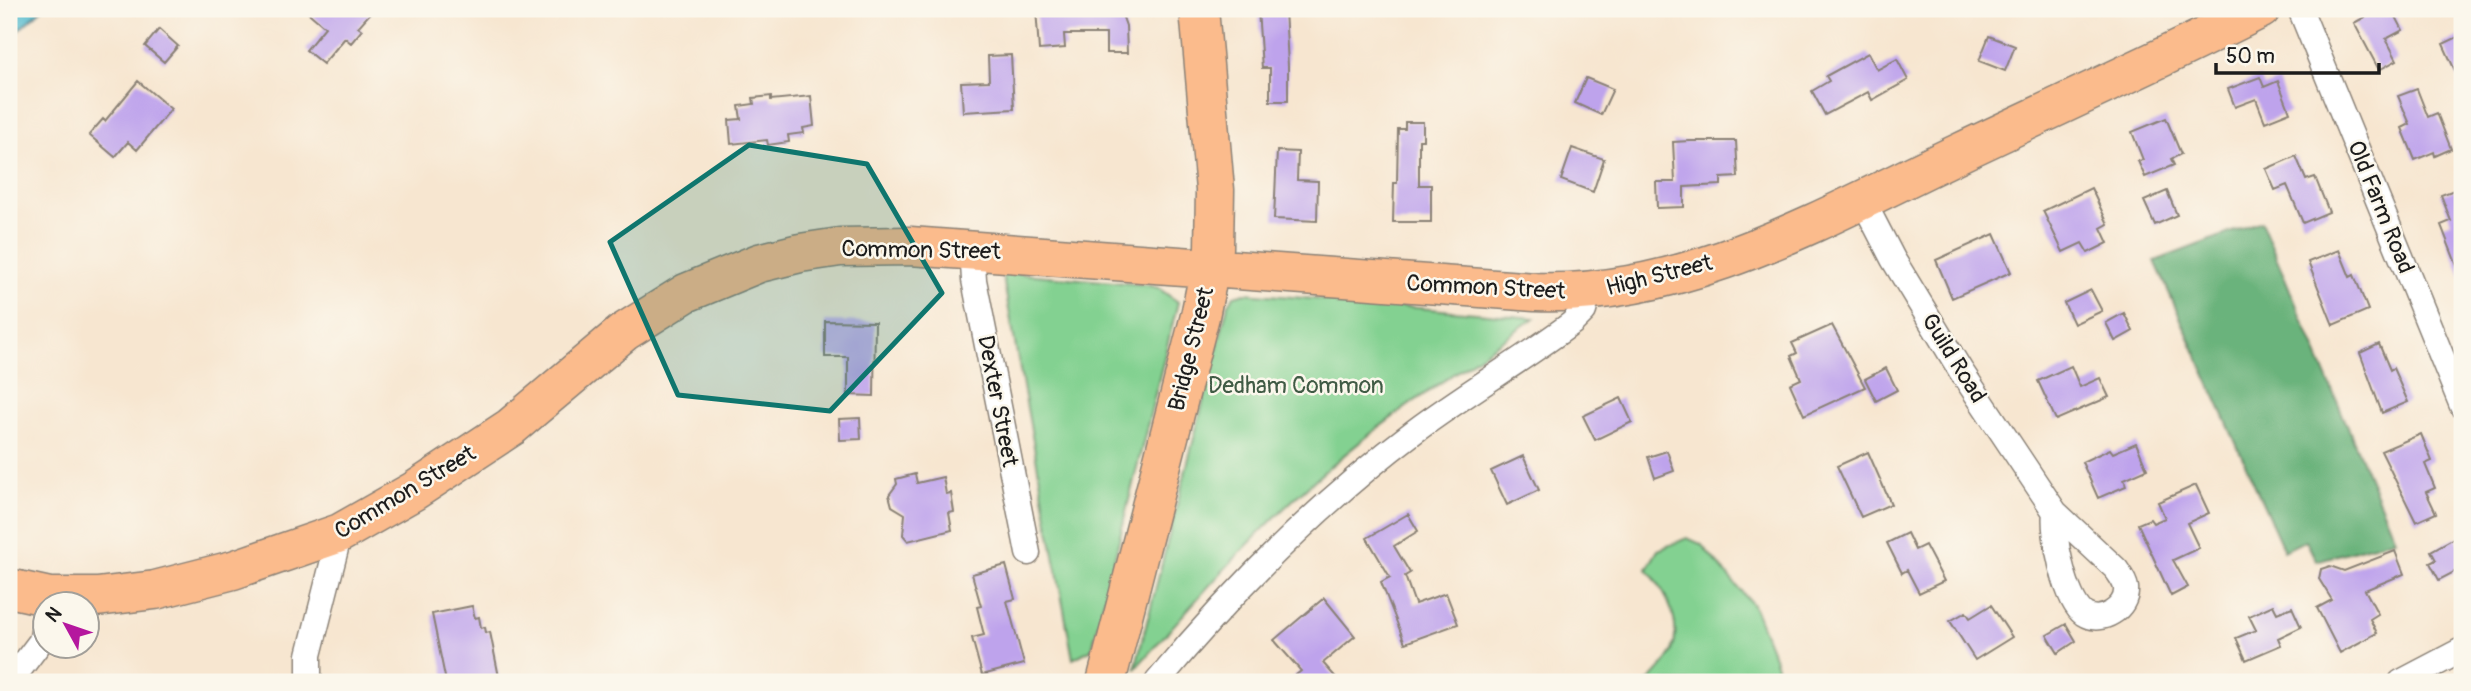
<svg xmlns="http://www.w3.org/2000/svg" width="2471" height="691" viewBox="0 0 2471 691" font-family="Pangolin,sans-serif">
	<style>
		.green { fill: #83d191; stroke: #507656; stroke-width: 2 }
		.forest { fill: #6ab37b; stroke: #43684c; stroke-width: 2 }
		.water { fill: #50b9ce; stroke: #366a75; stroke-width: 2 }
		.building { fill: #bea3ec }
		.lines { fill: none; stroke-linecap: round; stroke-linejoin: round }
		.street-casing { stroke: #8a8176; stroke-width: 27 }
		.primary-casing { stroke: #8a8176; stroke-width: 41 }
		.street { stroke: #fff; stroke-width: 24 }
		.primary { stroke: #fbbb8c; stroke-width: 38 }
		.marked { fill: #0f766e; fill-opacity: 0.2; stroke: #0f766e; stroke-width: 5; stroke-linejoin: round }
		.labels { text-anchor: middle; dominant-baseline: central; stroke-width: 5; stroke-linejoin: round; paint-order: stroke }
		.street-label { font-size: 23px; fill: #1c1c1c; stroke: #fbf7ec }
		.park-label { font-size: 23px; fill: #405b45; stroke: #fbf7ec }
	</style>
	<rect width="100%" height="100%" fill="#fbf7ec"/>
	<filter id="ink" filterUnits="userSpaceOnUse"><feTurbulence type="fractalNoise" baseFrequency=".0143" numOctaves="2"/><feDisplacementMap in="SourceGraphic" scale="14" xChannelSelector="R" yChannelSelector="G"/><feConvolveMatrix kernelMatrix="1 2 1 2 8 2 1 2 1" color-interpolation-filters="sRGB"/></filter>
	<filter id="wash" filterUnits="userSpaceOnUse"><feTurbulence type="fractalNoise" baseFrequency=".00686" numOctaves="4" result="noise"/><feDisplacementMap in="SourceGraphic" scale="28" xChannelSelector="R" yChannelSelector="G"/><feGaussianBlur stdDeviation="1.57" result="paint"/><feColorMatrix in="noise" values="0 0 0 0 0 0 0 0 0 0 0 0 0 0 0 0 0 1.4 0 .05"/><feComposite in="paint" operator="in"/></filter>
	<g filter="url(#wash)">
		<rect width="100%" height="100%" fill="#f7e6d0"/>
		<path class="green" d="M 1002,272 L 1147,285 L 1158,288 L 1178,302 L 1092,649 L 1073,659 Z
			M 1245,293 L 1534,318 C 1457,372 1376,424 1307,487 C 1245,543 1191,606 1135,669 L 1228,305 L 1234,296 Z
			M 1687,538 L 1701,544 L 1753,605 L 1774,657 L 1782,682 L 1648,682 C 1656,673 1668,662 1672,651 C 1683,621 1666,592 1647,569 L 1658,550 Z"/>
		<path class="forest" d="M 2261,221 L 2395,539 L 2316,561 L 2306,540 L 2284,551 L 2155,261 Z"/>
		<path class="water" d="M 9,9 L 42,9 L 9,39 Z"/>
		<g id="blocks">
			<path class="building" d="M 304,9 L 374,9 L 358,27 L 362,30 L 351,43 L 345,38 L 323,64 L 306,50 L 325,27 Z
				M 1036,9 L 1120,9 L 1126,26 L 1127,53 L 1106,53 L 1106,34 L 1064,34 L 1065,48 L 1039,50 Z
				M 1258,9 L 1285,9 L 1288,66 L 1288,101 L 1270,101 L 1270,68 L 1262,68 Z
				M 2363,9 L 2392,9 L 2403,30 L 2386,39 L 2397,60 L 2379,70 L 2354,23 L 2367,16 Z
				M 159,29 L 178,46 L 164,62 L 145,46 Z
				M 2462,35 L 2462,86 L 2443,44 Z
				M 1989,36 L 2015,46 L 2005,71 L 1979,61 Z
				M 1868,53 L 1877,70 L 1897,59 L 1908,80 L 1872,100 L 1868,92 L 1825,115 L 1812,91 L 1829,81 L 1826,76 Z
				M 1011,55 L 1014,109 L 963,112 L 961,82 L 989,81 L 988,56 Z
				M 2260,77 L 2264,87 L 2278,81 L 2290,112 L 2265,122 L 2256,99 L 2235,107 L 2228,89 Z
				M 1586,78 L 1613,89 L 1601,115 L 1575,103 Z
				M 138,81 L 171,109 L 137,150 L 128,142 L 115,157 L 89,135 L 103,119 L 105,121 Z
				M 2417,89 L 2428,117 L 2437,113 L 2451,149 L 2435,156 L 2434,152 L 2415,160 L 2402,128 L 2410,124 L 2398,96 Z
				M 771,96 L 771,100 L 811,96 L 814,126 L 803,128 L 804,133 L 788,135 L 789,142 L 768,145 L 767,140 L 731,144 L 729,120 L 741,119 L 739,106 L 754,104 L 753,98 Z
				M 2166,118 L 2181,154 L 2171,159 L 2174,165 L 2145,177 L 2138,161 L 2143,160 L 2132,132 Z
				M 1405,122 L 1423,122 L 1423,140 L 1419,140 L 1419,185 L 1431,185 L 1431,222 L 1393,222 L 1394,183 L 1397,183 L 1398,129 L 1405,129 Z
				M 1690,141 L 1736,141 L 1738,177 L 1721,178 L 1721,185 L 1684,187 L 1684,207 L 1657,208 L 1656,182 L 1675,182 L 1673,142 Z
				M 1572,148 L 1604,159 L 1593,192 L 1561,180 Z
				M 1277,151 L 1298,152 L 1297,180 L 1318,181 L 1317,221 L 1274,219 Z
				M 2296,156 L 2306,180 L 2315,177 L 2329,212 L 2303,223 L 2287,185 L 2275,190 L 2266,169 Z
				M 2462,187 L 2462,275 L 2461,276 L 2441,225 L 2451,221 L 2441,195 Z
				M 2091,188 L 2108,224 L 2101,228 L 2108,243 L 2088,253 L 2082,243 L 2063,252 L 2043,211 Z
				M 2167,191 L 2177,215 L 2155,225 L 2144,201 Z
				M 1994,234 L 2011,272 L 1952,298 L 1936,260 Z
				M 2339,250 L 2350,277 L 2354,275 L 2368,310 L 2333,325 L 2308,262 Z
				M 2091,290 L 2102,311 L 2074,324 L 2064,303 Z
				M 2124,313 L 2133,331 L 2115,341 L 2106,323 Z
				M 825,321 L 875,322 L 874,396 L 848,395 L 848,357 L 825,357 Z
				M 1832,325 L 1865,387 L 1804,415 L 1790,384 L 1801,379 L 1791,356 L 1797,353 L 1792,343 Z
				M 2379,344 L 2390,370 L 2393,368 L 2408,402 L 2382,413 L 2360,353 Z
				M 2071,366 L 2080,387 L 2100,378 L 2109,397 L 2056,420 L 2038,381 Z
				M 1886,368 L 1897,390 L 1876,401 L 1865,379 Z
				M 1621,398 L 1632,422 L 1595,440 L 1583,416 Z
				M 860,418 L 861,439 L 840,440 L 839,419 Z
				M 2421,434 L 2432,461 L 2425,464 L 2435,488 L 2426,492 L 2436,513 L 2416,522 L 2381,451 Z
				M 2136,443 L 2147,469 L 2124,479 L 2126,486 L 2098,498 L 2082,462 L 2110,449 L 2113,453 Z
				M 1667,451 L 1674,471 L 1655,478 L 1648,457 Z
				M 1868,452 L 1891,504 L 1861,517 L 1837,466 Z
				M 1523,456 L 1539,490 L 1507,505 L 1491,471 Z
				M 915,474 L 917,483 L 943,477 L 946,494 L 951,493 L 954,512 L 949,513 L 952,530 L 908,541 L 903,535 L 905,514 L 892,506 L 889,495 L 897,484 L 896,479 Z
				M 2196,485 L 2209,513 L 2187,523 L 2199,548 L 2173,560 L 2188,587 L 2171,596 L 2138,524 L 2150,519 L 2153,523 L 2165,518 L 2158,502 Z
				M 1408,514 L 1418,531 L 1394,546 L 1410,573 L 1405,576 L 1415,604 L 1446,593 L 1458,624 L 1405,643 L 1381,582 L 1390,577 L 1367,538 Z
				M 1907,533 L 1915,550 L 1925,545 L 1944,581 L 1919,593 L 1907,570 L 1902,573 L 1887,543 Z
				M 2456,537 L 2462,549 L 2462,568 L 2439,580 L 2430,563 L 2436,560 L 2431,551 Z
				M 2395,551 L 2404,574 L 2365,590 L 2378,614 L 2370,619 L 2377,633 L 2340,653 L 2317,608 L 2332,600 L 2319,579 L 2321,569 L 2330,566 L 2344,571 Z
				M 1006,565 L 1015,599 L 1007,601 L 1024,664 L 982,675 L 972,638 L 984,635 L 977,607 L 981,606 L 972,574 Z
				M 1324,598 L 1355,636 L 1323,663 L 1340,682 L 1287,682 L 1301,671 L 1274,640 Z
				M 1991,605 L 2012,637 L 1975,660 L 1950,621 L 1966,612 L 1970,618 Z
				M 2273,605 L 2277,613 L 2292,607 L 2301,627 L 2278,638 L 2281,645 L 2246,660 L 2236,638 L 2256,630 L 2249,616 Z
				M 472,606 L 475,618 L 479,617 L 481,628 L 485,627 L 486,633 L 490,632 L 500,682 L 446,682 L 432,614 Z
				M 2066,624 L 2076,641 L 2058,653 L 2047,635 Z"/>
		</g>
	</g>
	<g filter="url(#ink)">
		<use href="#blocks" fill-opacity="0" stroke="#8a8176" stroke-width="2"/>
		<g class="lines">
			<defs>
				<path id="street" d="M 2300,9 L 2462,406
					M 1862,199 L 1893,259 L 1961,371 L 2055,512 L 2116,569 C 2120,575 2125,581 2126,588 C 2128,608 2101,625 2084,614 C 2065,600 2052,534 2055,512
					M 972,249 L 974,280 L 1028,553
					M 10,682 L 41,641 L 46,618
					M 309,682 L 309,655 L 340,533
					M 1157,682 C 1234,589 1318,504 1415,431 C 1466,393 1521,361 1572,323 L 1584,311 L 1589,292
					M 2401,682 L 2462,650"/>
				<path id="primary" d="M 9,588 L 50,597 L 97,597 L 155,590 L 233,570 L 340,533 L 414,491 L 511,427 L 624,332 L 686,293 L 759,263 L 800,253 L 840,247 L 910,246 L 1535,292 C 1687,298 1826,216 1959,153 C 2060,105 2162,59 2261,9
					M 1106,682 L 1200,316 L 1214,248 L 1215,190 L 1199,9"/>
			</defs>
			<use href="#street" class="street-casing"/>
			<use href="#primary" class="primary-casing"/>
			<use href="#street" class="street"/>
			<use href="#primary" class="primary"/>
		</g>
	</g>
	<path class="marked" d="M 749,145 L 867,164 L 942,293 L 830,411 L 678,395 L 610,242 Z"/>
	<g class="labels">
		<g class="street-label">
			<text transform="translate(2381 207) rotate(68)">Old Farm Road</text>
			<text transform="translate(921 250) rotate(1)">Common Street</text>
			<text transform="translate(1659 275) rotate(-14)">High Street</text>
			<text transform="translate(1486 287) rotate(3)">Common Street</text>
			<text transform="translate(1191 349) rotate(-76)">Bridge Street</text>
			<text transform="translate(1954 358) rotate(58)">Guild Road</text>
			<text transform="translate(998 401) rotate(79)">Dexter Street</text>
			<text transform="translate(405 492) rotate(-31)">Common Street</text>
		</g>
		<g class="park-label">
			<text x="1296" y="385">Dedham Common</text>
		</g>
	</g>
	<rect width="2471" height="691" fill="none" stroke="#fbf7ec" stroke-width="35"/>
	<g transform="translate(66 625) rotate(310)"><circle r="33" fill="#fbf7ec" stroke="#a29f99" stroke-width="2"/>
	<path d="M0-5L12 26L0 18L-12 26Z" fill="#b5179e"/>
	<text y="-10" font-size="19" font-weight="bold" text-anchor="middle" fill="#1c1c1c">N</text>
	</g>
	<path d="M2216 63v10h163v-10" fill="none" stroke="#1c1c1c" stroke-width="3.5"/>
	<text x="2226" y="63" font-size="21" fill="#1c1c1c" stroke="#fbf7ec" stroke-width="5" paint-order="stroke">50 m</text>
</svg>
